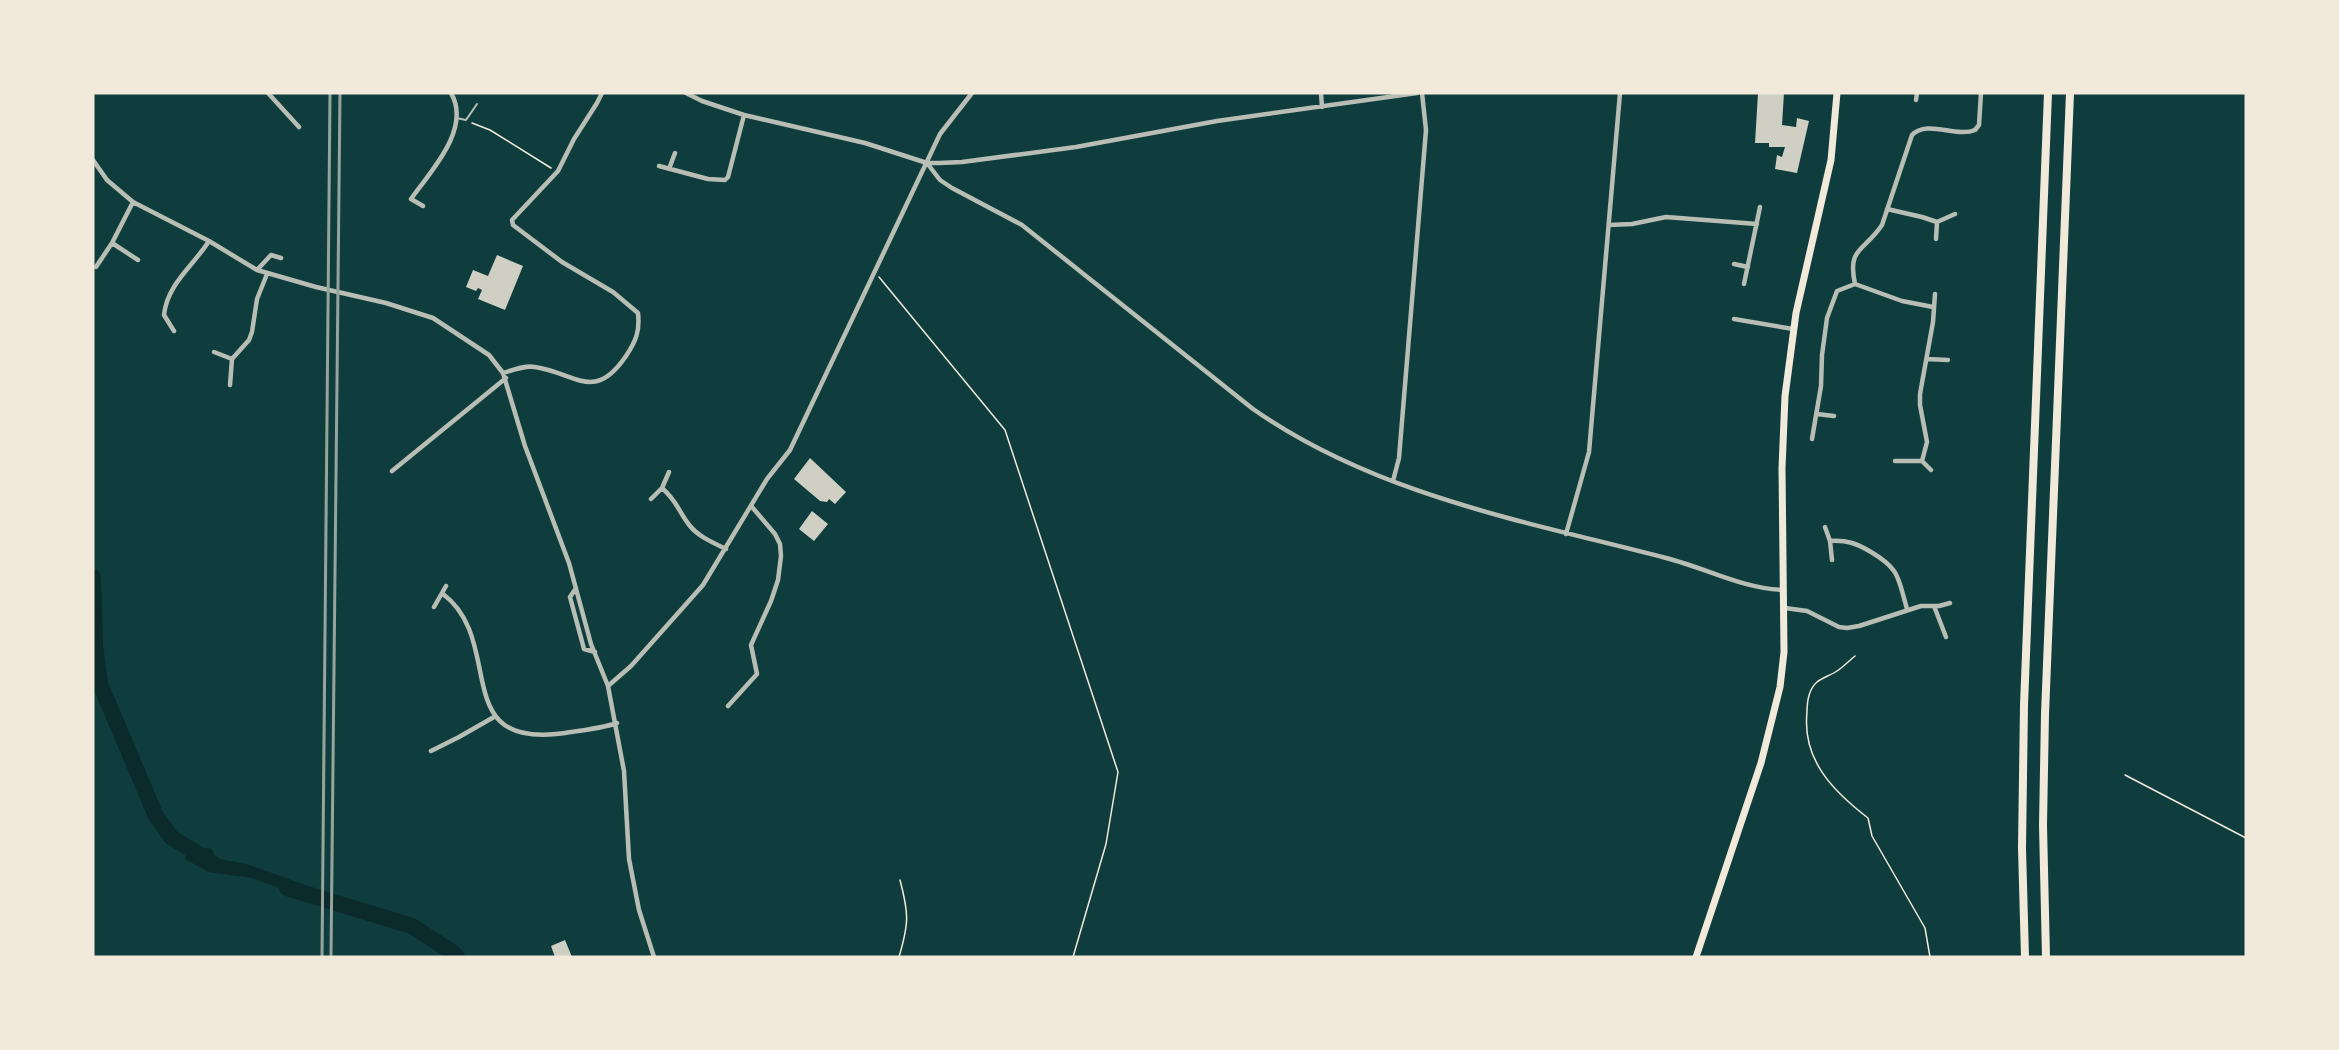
<svg xmlns="http://www.w3.org/2000/svg" width="2339" height="1050" viewBox="0 0 2339 1050" font-family="'Alegreya Sans',sans-serif">
	<style>
		.water { fill: #0a2a2b }
		.lines { fill: none; stroke-linecap: round; stroke-linejoin: round }
		.river { stroke: #0a2a2b; stroke-width: 16 }
		.building { fill: #cfcfc3 }
		.path { stroke: #f1e9da; stroke-width: 1.5 }
		.service { stroke: #b8beb3; stroke-width: 2 }
		.minor { stroke: #b8beb3; stroke-width: 4.5 }
		.primary { stroke: #f1e9da; stroke-width: 7 }
		.motorway { stroke: #f1e9da; stroke-width: 8 }
		.rail { stroke: #97a49c; stroke-width: 3 }
	</style>
	<rect width="100%" height="100%" fill="#0f3d3e"/>
	<path class="water" d="M 206,848 L 212,849 L 214,855 L 220,859 L 247,864 L 308,886 L 309,899 L 252,878 L 208,872 L 185,859 L 187,850 L 204,850 Z"/>
	<g class="lines">
		<path class="river" d="M 93,577 L 95,645 L 100,684 L 156,816 L 172,838 L 207,859
			M 287,888 L 412,926 L 452,952 L 457,957"/>
	</g>
	<path class="building" d="M 1758,93 L 1784,93 L 1782,125 L 1796,127 L 1797,118 L 1809,121 L 1797,173 L 1775,169 L 1777,155 L 1782,157 L 1785,147 L 1769,147 L 1769,143 L 1755,143 Z
		M 497,255 L 523,266 L 505,310 L 478,299 L 482,290 L 478,288 L 476,291 L 466,287 L 473,270 L 488,276 Z
		M 810,458 L 846,492 L 835,504 L 829,499 L 827,502 L 820,501 L 794,479 Z
		M 812,511 L 828,524 L 814,541 L 799,529 Z
		M 565,940 L 572,957 L 555,957 L 551,946 Z"/>
	<g class="lines">
		<path class="path" d="M 472,123 L 490,130 L 551,168
			M 879,277 L 1005,430 L 1118,772 L 1106,844 L 1073,957
			M 1855,656 C 1849,661 1843,667 1837,671 C 1831,675 1822,678 1817,682 C 1809,689 1807,703 1807,712 C 1802,760 1833,791 1868,818 L 1872,836 L 1925,928 L 1930,957
			M 2125,775 L 2246,838
			M 899,957 C 909,923 909,914 900,880"/>
		<path class="service" d="M 456,118 L 466,120 L 477,104"/>
		<path class="minor" d="M 268,93 L 299,127
			M 686,93 L 702,101 L 744,115 L 865,143 L 927,163 L 939,163 L 962,162 L 1076,147 L 1217,121 L 1417,93
			M 1321,93 L 1322,107
			M 1916,100 L 1917,93
			M 93,160 L 107,180 L 133,202 L 209,241 L 257,270 L 316,287 L 386,303 L 433,318 L 489,355 L 503,373 L 525,446 L 569,563 L 591,644 L 608,686 L 624,771 L 629,859 L 639,910 L 654,957
			M 927,163 L 940,180 L 952,188 L 1022,225 L 1253,409 C 1376,495 1524,521 1666,558 C 1706,568 1743,589 1784,590
			M 659,166 L 708,179 L 725,180 L 728,177 L 744,115
			M 669,169 L 675,153
			M 423,206 L 411,199 C 430,172 472,129 451,93
			M 1887,209 L 1922,217 L 1937,222
			M 1609,225 L 1632,224 L 1666,217 L 1757,224
			M 1936,239 L 1937,222 L 1955,214
			M 112,243 L 138,260
			M 1734,264 L 1748,267
			M 96,267 L 112,243 L 133,202
			M 257,270 L 271,255 L 281,258
			M 1744,284 L 1760,207
			M 1855,284 C 1847,247 1864,252 1882,225 L 1912,135 C 1927,119 1956,138 1975,130 L 1979,125 L 1981,93
			M 1734,319 L 1793,329
			M 174,331 L 164,315 C 167,284 194,265 209,241
			M 214,352 L 232,359
			M 1927,359 L 1948,360
			M 503,373 C 513,370 525,365 535,367 C 576,373 594,403 626,356 C 636,341 640,331 638,313 L 613,292 L 562,262 L 513,225 L 512,220 L 558,171 L 574,139 L 597,103 L 602,93
			M 230,385 L 232,359 L 249,340 L 252,332 L 257,299 L 267,274
			M 1817,414 L 1834,416
			M 1812,439 L 1821,386 L 1822,355 L 1827,318 L 1837,291 L 1855,284 L 1902,301 L 1933,307
			M 1895,461 L 1922,461 L 1931,470
			M 1922,461 L 1927,442 L 1920,405 L 1920,394 L 1933,322 L 1935,294
			M 392,471 L 506,378
			M 1393,481 L 1399,458 L 1426,130 L 1422,93
			M 662,488 C 678,502 678,511 690,526 C 699,537 714,543 726,549
			M 651,499 L 662,488 L 669,472
			M 1825,527 L 1830,541 L 1832,560
			M 1566,534 L 1589,452 L 1620,93
			M 1830,541 C 1847,540 1856,543 1871,552 C 1900,569 1898,578 1907,609
			M 576,588 L 570,597 L 584,649 L 595,652
			M 443,594 C 508,643 445,754 571,732 C 586,730 602,728 617,723
			M 1934,606 L 1946,637
			M 434,607 L 446,586
			M 1785,608 L 1807,611 L 1839,627 L 1847,628 L 1859,626 L 1921,606 L 1939,606 L 1950,603
			M 608,686 L 631,666 L 703,585 L 767,479 L 790,450 L 940,134 L 972,93
			M 728,706 L 757,674 L 751,645 L 771,601 L 778,580 L 781,556 L 780,544 L 775,534 L 752,507
			M 431,751 L 459,737 L 494,717"/>
		<path class="primary" d="M 1696,957 L 1761,763 L 1780,687 L 1784,652 L 1782,468 L 1785,396 L 1796,313 L 1831,160 L 1837,93"/>
		<path class="motorway" d="M 2025,957 L 2022,848 L 2024,705 L 2048,93
			M 2046,957 L 2043,825 L 2045,714 L 2070,93"/>
		<path class="rail" d="M 322,957 L 330,93
			M 331,957 L 340,93"/>
	</g>
	<rect width="2339" height="1050" fill="none" stroke="#f1e9da" stroke-width="189"/>
</svg>
